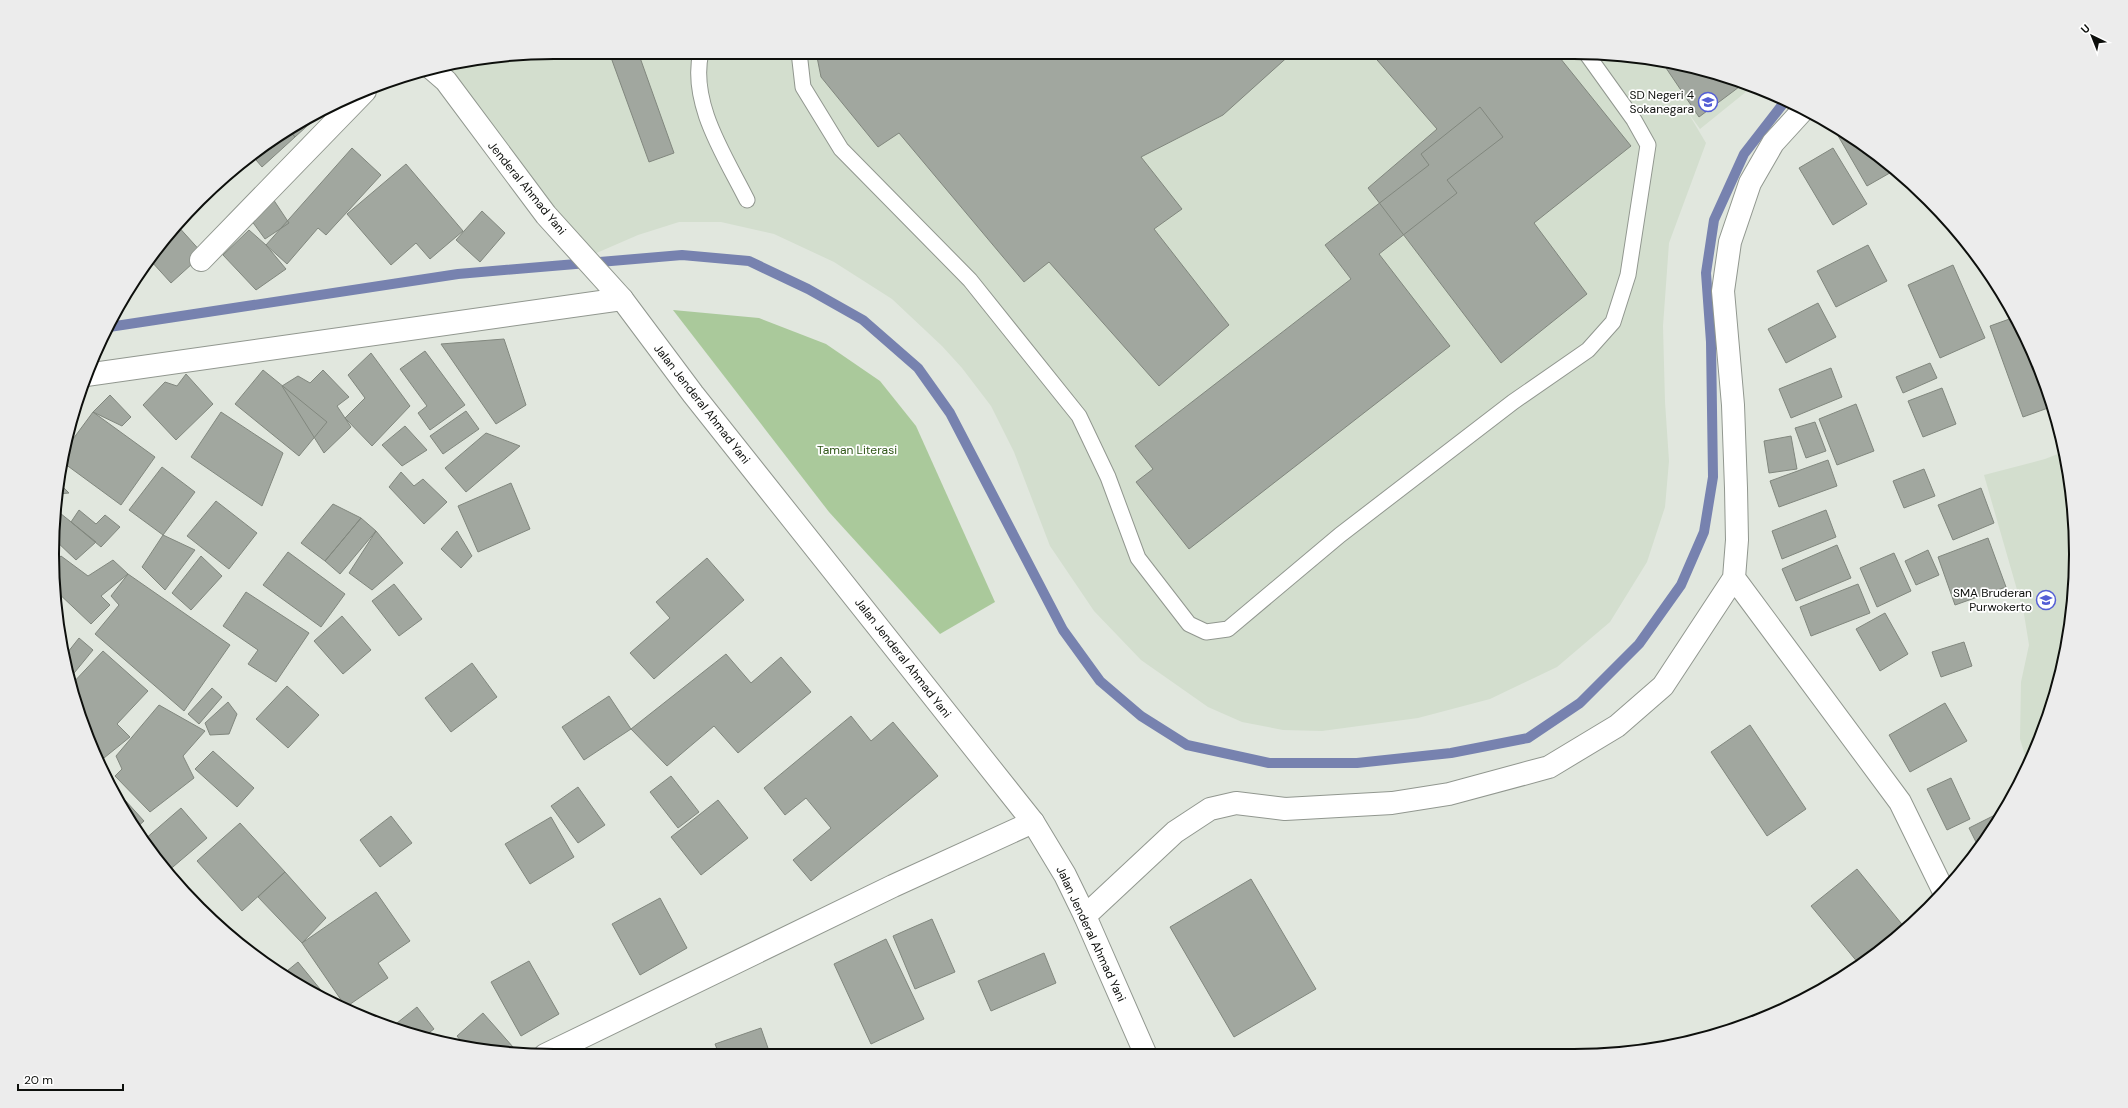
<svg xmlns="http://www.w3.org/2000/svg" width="2128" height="1108" viewBox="0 0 2128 1108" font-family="'DM Sans',sans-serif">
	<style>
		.built { fill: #d3dece }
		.park { fill: #aac99b }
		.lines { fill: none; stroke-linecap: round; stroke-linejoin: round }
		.stream { stroke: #7782af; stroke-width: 10 }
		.building { fill: #a1a79f; stroke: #81877e }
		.lane-casing { stroke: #91978f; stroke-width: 17 }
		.street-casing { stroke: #91978f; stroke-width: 24 }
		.secondary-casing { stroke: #91978f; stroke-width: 24 }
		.lane { stroke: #fff; stroke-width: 15 }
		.street { stroke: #fff; stroke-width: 22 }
		.secondary { stroke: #fff; stroke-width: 22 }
		.labels { text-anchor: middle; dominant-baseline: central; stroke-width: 3.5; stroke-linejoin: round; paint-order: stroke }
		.poi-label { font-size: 12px; fill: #0d0f0c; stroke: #fff; text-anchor: end }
		.street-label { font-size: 12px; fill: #0d0f0c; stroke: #fff }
		.park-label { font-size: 12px; fill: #305718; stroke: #fff }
		.rim { fill: none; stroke: #0d0f0c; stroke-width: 2 }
	</style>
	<rect width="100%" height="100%" fill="#e1e7de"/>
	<path class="built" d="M 554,52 L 1607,53 L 1704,69 L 1752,87 L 1700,129 L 1687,111 L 1706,143 L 1669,243 L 1663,326 L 1665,402 L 1669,461 L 1665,507 L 1647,562 L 1610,622 L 1557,667 L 1490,699 L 1418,718 L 1322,731 L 1283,730 L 1242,722 L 1208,707 L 1141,660 L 1094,611 L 1050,546 L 1014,452 L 991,406 L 962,368 L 942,346 L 892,299 L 834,262 L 774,234 L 721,222 L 679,222 L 638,235 L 585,258 L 443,65 L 456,62 Z
		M 2063,452 L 2072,488 L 2075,587 L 2059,684 L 2028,765 L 2020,739 L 2021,682 L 2029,645 L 2024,614 L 1984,475 L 2045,459 Z"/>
	<path class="park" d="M 673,310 L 759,318 L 826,344 L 880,381 L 916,426 L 995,602 L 940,634 L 829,512 Z"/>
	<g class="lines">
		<path class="stream" d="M 109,327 L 458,274 L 682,255 L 749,261 L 808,289 L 863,320 L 918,368 L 950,413 L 1063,630 L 1100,681 L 1141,716 L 1187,745 L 1269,763 L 1357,763 L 1451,753 L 1528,738 L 1580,703 L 1639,644 L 1681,585 L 1704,532 L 1713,477 L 1711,342 L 1706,273 L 1714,220 L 1744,154 L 1786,100"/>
	</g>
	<path class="building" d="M 609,52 L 638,52 L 674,153 L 649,162 Z
		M 816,52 L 1292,53 L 1223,115 L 1141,157 L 1182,209 L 1154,229 L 1229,325 L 1159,386 L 1049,262 L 1024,282 L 899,133 L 878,147 L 821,77 Z
		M 1371,53 L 1556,53 L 1631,146 L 1534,223 L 1587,294 L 1501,363 L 1368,188 L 1437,129 Z
		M 1662,62 L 1704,69 L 1743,84 L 1699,117 Z
		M 1480,107 L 1503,137 L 1447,180 L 1457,193 L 1379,254 L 1450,346 L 1189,549 L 1136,482 L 1153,469 L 1135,446 L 1351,279 L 1325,245 L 1429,165 L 1421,154 Z
		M 327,108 L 295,137 L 288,129 L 303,119 Z
		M 1833,127 L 1879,156 L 1895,170 L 1867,186 Z
		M 288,129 L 295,137 L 262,167 L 251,154 Z
		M 352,148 L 381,175 L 326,235 L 318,228 L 287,264 L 266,245 Z
		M 1833,148 L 1867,204 L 1833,225 L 1799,168 Z
		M 245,159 L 248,162 L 223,179 Z
		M 406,164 L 463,231 L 430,259 L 416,243 L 391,265 L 347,214 Z
		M 273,199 L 289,223 L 265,239 L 251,220 Z
		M 482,211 L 505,233 L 480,262 L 456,240 Z
		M 176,224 L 203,254 L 171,283 L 151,261 L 139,272 Z
		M 249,230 L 266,245 L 286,269 L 256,290 L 223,255 Z
		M 1868,245 L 1887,281 L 1836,307 L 1817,271 Z
		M 1953,265 L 1985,338 L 1940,358 L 1908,285 Z
		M 1996,286 L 2006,300 L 2001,301 Z
		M 1818,303 L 1836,337 L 1786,363 L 1768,329 Z
		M 2015,317 L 2048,408 L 2023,417 L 1990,326 Z
		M 504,339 L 526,405 L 496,424 L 441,344 Z
		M 425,351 L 465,405 L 430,430 L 418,413 L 427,406 L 400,369 Z
		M 371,353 L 410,406 L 372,446 L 345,418 L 365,398 L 348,375 Z
		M 1930,363 L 1937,378 L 1903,393 L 1896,377 Z
		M 1831,368 L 1842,397 L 1791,418 L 1779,389 Z
		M 263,370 L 327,422 L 299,456 L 235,404 Z
		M 323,370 L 349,397 L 337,406 L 351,427 L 324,453 L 282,386 L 298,376 L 310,383 Z
		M 186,374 L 213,404 L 176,440 L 143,405 L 165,382 L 177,386 Z
		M 1942,388 L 1956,424 L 1923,437 L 1908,401 Z
		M 110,395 L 131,417 L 122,426 L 93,412 Z
		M 1856,404 L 1874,451 L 1837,465 L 1819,419 Z
		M 466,411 L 479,429 L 443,454 L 430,436 Z
		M 93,412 L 155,457 L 121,505 L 61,461 L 62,454 Z
		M 221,412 L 283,453 L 262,506 L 191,457 Z
		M 1815,422 L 1826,451 L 1806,458 L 1795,428 Z
		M 405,426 L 427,450 L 402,466 L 382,445 Z
		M 486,433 L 520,446 L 466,492 L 445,468 Z
		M 1791,436 L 1797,469 L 1769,473 L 1764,441 Z
		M 1828,460 L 1837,486 L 1779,507 L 1770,481 Z
		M 162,467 L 195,492 L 163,535 L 129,510 Z
		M 1924,469 L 1935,496 L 1904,508 L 1893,481 Z
		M 401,472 L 414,486 L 423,479 L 447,502 L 424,524 L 389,487 Z
		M 58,482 L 69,493 L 57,494 Z
		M 511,483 L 530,529 L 478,552 L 458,506 Z
		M 1981,488 L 1994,523 L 1953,540 L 1938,505 Z
		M 216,501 L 257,533 L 229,569 L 187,536 Z
		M 333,504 L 361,518 L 325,561 L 301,543 Z
		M 55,509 L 96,542 L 76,560 L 54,539 Z
		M 79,510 L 96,524 L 105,515 L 120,527 L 101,547 L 71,522 Z
		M 1826,510 L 1836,537 L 1782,559 L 1772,531 Z
		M 361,518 L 376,531 L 340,574 L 325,561 Z
		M 376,531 L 403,563 L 372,590 L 349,573 Z
		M 457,531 L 472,556 L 461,568 L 441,549 Z
		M 163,535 L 195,550 L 165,590 L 142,567 Z
		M 1988,538 L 2006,587 L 1955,605 L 1938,557 Z
		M 1837,545 L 1851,578 L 1796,601 L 1782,569 Z
		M 1928,550 L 1939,575 L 1916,585 L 1905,561 Z
		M 288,552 L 345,594 L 321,627 L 263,585 Z
		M 1894,553 L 1911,591 L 1877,607 L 1860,568 Z
		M 61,556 L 88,576 L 113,560 L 128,574 L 101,596 L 110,605 L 91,624 L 55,590 L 54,562 Z
		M 201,556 L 222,576 L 191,610 L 172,593 Z
		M 707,558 L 744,600 L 654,679 L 630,653 L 670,618 L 656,602 Z
		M 128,574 L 230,645 L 184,711 L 95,634 L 119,605 L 111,596 Z
		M 394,584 L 422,619 L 399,636 L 372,601 Z
		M 1858,584 L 1870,613 L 1811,636 L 1800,607 Z
		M 246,592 L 309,633 L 276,682 L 248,664 L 258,650 L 223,626 Z
		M 1885,613 L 1908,654 L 1880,671 L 1856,629 Z
		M 342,616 L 371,650 L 343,674 L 314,641 Z
		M 79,638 L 93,650 L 70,678 L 67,676 L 64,657 Z
		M 1964,642 L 1972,666 L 1941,677 L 1932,652 Z
		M 103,651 L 148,691 L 117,724 L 130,737 L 99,762 L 70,686 Z
		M 726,654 L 751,683 L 781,657 L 811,692 L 738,753 L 714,726 L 667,766 L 631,729 Z
		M 472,663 L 497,697 L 451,732 L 425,698 Z
		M 287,686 L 319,715 L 288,748 L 256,719 Z
		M 212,688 L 222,697 L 199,724 L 188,714 Z
		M 609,696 L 631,729 L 584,760 L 562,727 Z
		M 228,702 L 237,714 L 229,734 L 210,735 L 205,723 Z
		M 1945,703 L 1967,741 L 1910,772 L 1889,735 Z
		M 159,705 L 205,731 L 183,756 L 194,778 L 150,812 L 115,776 L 122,769 L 116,756 Z
		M 851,716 L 871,741 L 893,722 L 938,776 L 811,881 L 793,860 L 831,828 L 806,798 L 785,815 L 764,788 Z
		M 1750,725 L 1806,809 L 1767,836 L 1711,752 Z
		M 213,751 L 254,788 L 237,807 L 195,769 Z
		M 671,776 L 699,812 L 678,828 L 650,792 Z
		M 105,778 L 144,821 L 136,828 Z
		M 1951,778 L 1970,819 L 1947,830 L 1927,789 Z
		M 578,787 L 605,825 L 578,843 L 551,806 Z
		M 718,800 L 748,838 L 701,875 L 671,837 Z
		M 181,808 L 207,838 L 167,872 L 156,859 L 144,840 Z
		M 1999,813 L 1980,843 L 1977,844 L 1969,828 Z
		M 391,816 L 412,843 L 380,867 L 360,840 Z
		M 551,817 L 574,857 L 530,884 L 505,844 Z
		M 240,823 L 285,872 L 242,911 L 197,861 Z
		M 1857,869 L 1905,928 L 1879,952 L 1859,964 L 1811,906 Z
		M 285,872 L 326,918 L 302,943 L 258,897 Z
		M 1251,879 L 1316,989 L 1234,1037 L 1170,927 Z
		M 376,892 L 410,941 L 378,963 L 388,978 L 346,1007 L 302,943 Z
		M 660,898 L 687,948 L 640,975 L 612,924 Z
		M 932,919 L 955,972 L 915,989 L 893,936 Z
		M 886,939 L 924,1019 L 871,1044 L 834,964 Z
		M 1044,953 L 1056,983 L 991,1011 L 978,981 Z
		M 529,961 L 559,1014 L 521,1036 L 491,982 Z
		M 298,962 L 333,1005 L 282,975 Z
		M 417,1007 L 434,1029 L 422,1038 L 392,1027 Z
		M 483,1013 L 513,1047 L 506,1052 L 465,1046 L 457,1036 Z
		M 761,1028 L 770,1054 L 719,1054 L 715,1044 Z"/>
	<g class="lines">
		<defs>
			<path id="lane" d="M 701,52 C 689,103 725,156 747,200
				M 799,52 L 803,87 L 841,149 L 970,280 L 1079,416 L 1108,477 L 1138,558 L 1189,624 L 1206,632 L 1228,629 L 1340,535 L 1513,402 L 1588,350 L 1613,322 L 1628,275 L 1648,145 L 1634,120 L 1586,53"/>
			<path id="street" d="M 201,260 L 365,91
				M 86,375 L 622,299
				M 1734,578 L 1900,802 L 1944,892
				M 1085,916 L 1175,832 L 1210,809 L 1236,803 L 1285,809 L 1392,803 L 1449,794 L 1549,767 L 1617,726 L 1663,686 L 1734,578 L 1737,540 L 1736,488 L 1733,405 L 1723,291 L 1730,242 L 1750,183 L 1773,143 L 1804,109
				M 545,1055 L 893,886 L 1033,822"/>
			<path id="secondary" d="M 431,68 L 446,81 L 546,215 L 622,299 L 693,394 L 1033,822 L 1065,875 L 1085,916 L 1145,1053"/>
		</defs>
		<use href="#lane" class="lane-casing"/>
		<use href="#street" class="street-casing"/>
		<use href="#secondary" class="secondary-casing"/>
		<use href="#lane" class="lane"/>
		<use href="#street" class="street"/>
		<use href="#secondary" class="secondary"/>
	</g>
	<defs>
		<symbol id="school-ring" viewBox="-11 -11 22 22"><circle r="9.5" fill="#fff" stroke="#545ed5" stroke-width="1.5"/><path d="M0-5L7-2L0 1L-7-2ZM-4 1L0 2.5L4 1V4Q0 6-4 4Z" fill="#545ed5"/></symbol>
	</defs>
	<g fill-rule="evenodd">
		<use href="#school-ring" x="1697" y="91" width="22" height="22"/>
		<use href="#school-ring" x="2035" y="589" width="22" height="22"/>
	</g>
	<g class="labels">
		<g class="poi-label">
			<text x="1694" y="95">SD Negeri 4<tspan x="1694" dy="14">Sokanegara</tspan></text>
			<text x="2032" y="593">SMA Bruderan<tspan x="2032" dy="14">Purwokerto</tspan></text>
		</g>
		<g class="street-label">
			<text transform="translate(527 188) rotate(51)">Jenderal Ahmad Yani</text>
			<text transform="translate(702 404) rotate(52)">Jalan Jenderal Ahmad Yani</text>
			<text transform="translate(903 658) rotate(52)">Jalan Jenderal Ahmad Yani</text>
			<text transform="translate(1091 934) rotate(65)">Jalan Jenderal Ahmad Yani</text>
		</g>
		<g class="park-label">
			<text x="857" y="450">Taman Literasi</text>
		</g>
	</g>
	<path d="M0 0H2128V1108H0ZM554 59H1574A495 495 0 0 1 2069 554V554A495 495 0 0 1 1574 1049H554A495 495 0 0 1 59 554V554A495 495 0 0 1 554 59Z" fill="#ececec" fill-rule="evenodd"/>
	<path class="rim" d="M554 59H1574A495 495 0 0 1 2069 554V554A495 495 0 0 1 1574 1049H554A495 495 0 0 1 59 554V554A495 495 0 0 1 554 59Z"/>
	<g transform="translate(2092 36) rotate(317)" stroke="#ffffff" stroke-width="3" paint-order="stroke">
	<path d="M0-3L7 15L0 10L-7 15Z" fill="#0d0f0c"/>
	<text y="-6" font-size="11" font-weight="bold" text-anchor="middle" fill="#0d0f0c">U</text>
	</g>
	<path d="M18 1084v6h105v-6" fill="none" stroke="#0d0f0c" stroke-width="2"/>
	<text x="24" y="1084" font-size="12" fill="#0d0f0c" stroke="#ffffff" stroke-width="3" paint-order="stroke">20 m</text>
</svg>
